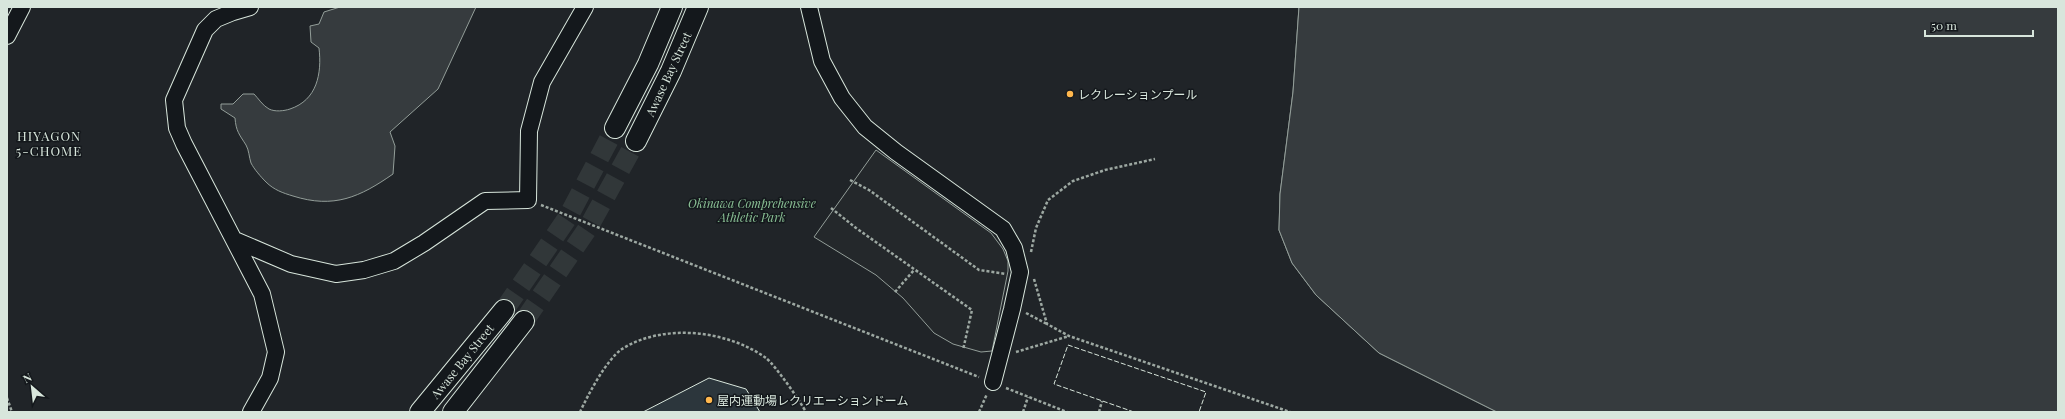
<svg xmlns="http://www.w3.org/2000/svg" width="2065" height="419" viewBox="0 0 2065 419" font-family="'Playfair Display','Noto Sans JP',serif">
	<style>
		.green { fill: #202428; stroke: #939e99 }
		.parking { fill: #24282b; stroke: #939e99 }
		.water { fill: #363b3e; stroke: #939e99 }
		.building { fill: #2c363c; stroke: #d8e6dc }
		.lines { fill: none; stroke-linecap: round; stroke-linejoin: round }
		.major-tunnel { stroke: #313739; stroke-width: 20; stroke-dasharray: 20 10; stroke-linecap: butt }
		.minor-casing { stroke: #d8e6dc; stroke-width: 18 }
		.major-casing { stroke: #d8e6dc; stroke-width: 22 }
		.path { stroke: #9da8a2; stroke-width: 2.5; stroke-dasharray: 3 2; stroke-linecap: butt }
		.minor { stroke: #14181c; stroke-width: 16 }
		.major { stroke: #14181c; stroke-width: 20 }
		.fence { stroke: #d8e6dc; stroke-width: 1; stroke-dasharray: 5 2; stroke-linecap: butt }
		.poi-dot { fill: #ffb74d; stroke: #14181c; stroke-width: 1.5 }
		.labels { text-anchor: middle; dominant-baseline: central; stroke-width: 3; stroke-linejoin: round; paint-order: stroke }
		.street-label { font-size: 12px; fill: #d8e6dc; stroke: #14181c }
		.poi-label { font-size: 12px; fill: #d8e6dc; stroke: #14181c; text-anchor: start }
		.park-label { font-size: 12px; font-style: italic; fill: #8ac095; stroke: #14181c }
		.neighbourhood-label { font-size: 13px; letter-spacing: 1px; fill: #d8e6dc; stroke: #14181c }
	</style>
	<rect width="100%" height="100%" fill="#14181c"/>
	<path class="green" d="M 7,7 L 1299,7 L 1293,92 L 1280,194 L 1279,230 L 1292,263 L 1316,295 L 1379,353 L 1497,412 L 7,412 Z"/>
	<path class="parking" d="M 876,150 L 991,233 L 1003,249 L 1008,261 L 1008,271 L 992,351 L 981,352 L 953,344 L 934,333 L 903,298 L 876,275 L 814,237 Z"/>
	<path class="water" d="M 340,7 L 476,7 L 438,89 L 390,132 L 395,146 L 393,174 C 360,197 334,209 293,196 C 283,193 274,190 266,182 C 261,177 254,169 251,163 C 249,157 249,150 246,145 C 239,134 236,131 235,118 L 221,109 L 221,104 L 233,104 L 243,94 L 254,94 C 258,98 263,106 269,109 C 275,112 284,111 290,109 C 317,100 322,74 319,48 L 311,42 L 310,26 L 319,24 L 324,12 Z
		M 1299,7 L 2058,7 L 2058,412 L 1497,412 L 1379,353 L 1316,295 L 1292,263 L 1279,230 L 1280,194 L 1293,92 Z"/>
	<path class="building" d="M 709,378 L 746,389 L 760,412 L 643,412 Z"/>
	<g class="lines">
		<path class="major-tunnel" d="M 504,310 L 568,217 L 615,128
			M 524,321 L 588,228 L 636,141"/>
		<defs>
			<path id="minor" d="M 250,7 L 233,12 L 216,19 L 205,30 L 174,100 L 177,128 L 184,144 L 262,294 L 276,352 L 270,378 L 251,412
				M 809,7 L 822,61 L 842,98 L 865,127 L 896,152 L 1003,229 L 1014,248 L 1020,272 L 1012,309 L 993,382
				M 7,36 L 22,7
				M 235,240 L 291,264 L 336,274 L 364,270 L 394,261 L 424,243 L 485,201 L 528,200 L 529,131 L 542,82 L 585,7"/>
			<path id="major" d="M 615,128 L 648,64 L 672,7
				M 636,141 L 671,71 L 698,7
				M 420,412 L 504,310
				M 453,412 L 524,321"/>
		</defs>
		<use href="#minor" class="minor-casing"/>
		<use href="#major" class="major-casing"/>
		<path class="path" d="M 850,180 L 869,190 L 979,270 L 1006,274
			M 541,205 L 979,377
			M 831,208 L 856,228 L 972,310 L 963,350
			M 1031,252 L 1036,228 L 1048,200 L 1073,181 L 1105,170 L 1155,159
			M 1034,279 L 1047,324 L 1069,336 L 1290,412
			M 895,292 L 914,270
			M 1026,313 L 1047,324
			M 1016,352 L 1069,336
			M 1006,388 L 1067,412
			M 7,398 L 12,412
			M 580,412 C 588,395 606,360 622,349 C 663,323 727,330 766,358 C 775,365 800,401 806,412
			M 979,412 L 987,394
			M 1023,412 L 1028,397
			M 1099,412 L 1102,401"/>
		<use href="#minor" class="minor"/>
		<use href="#major" class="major"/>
		<path class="fence" d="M 1134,412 L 1054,384 L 1068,345 L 1206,392 L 1199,412"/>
	</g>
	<g class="poi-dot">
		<circle cx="1070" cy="94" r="4"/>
		<circle cx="709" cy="400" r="4"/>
	</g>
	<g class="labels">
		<g class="street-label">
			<text transform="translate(668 74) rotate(-65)">Awase Bay Street</text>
			<text transform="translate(462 361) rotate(-51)">Awase Bay Street</text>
		</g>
		<g class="poi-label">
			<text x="1078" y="94">レクレーションプール</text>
			<text x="717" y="400">屋内運動場レクリエーションドーム</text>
		</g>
		<g class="park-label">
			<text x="752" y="203">Okinawa Comprehensive<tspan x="752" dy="14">Athletic Park</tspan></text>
		</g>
		<g class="neighbourhood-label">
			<text x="49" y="135">HIYAGON<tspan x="49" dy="15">5-CHOME</tspan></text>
		</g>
	</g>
	<rect width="2065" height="419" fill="none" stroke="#d8e6dc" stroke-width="16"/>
	<g transform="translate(32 387) rotate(332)" stroke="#14181c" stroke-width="3" paint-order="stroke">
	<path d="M0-3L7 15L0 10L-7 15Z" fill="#d8e6dc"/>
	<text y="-6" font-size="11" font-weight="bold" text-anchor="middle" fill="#d8e6dc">N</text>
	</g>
	<path d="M1925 30v6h108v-6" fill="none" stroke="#d8e6dc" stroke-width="2"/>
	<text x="1931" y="30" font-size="12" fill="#d8e6dc" stroke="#14181c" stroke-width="3" paint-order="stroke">50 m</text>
</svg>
